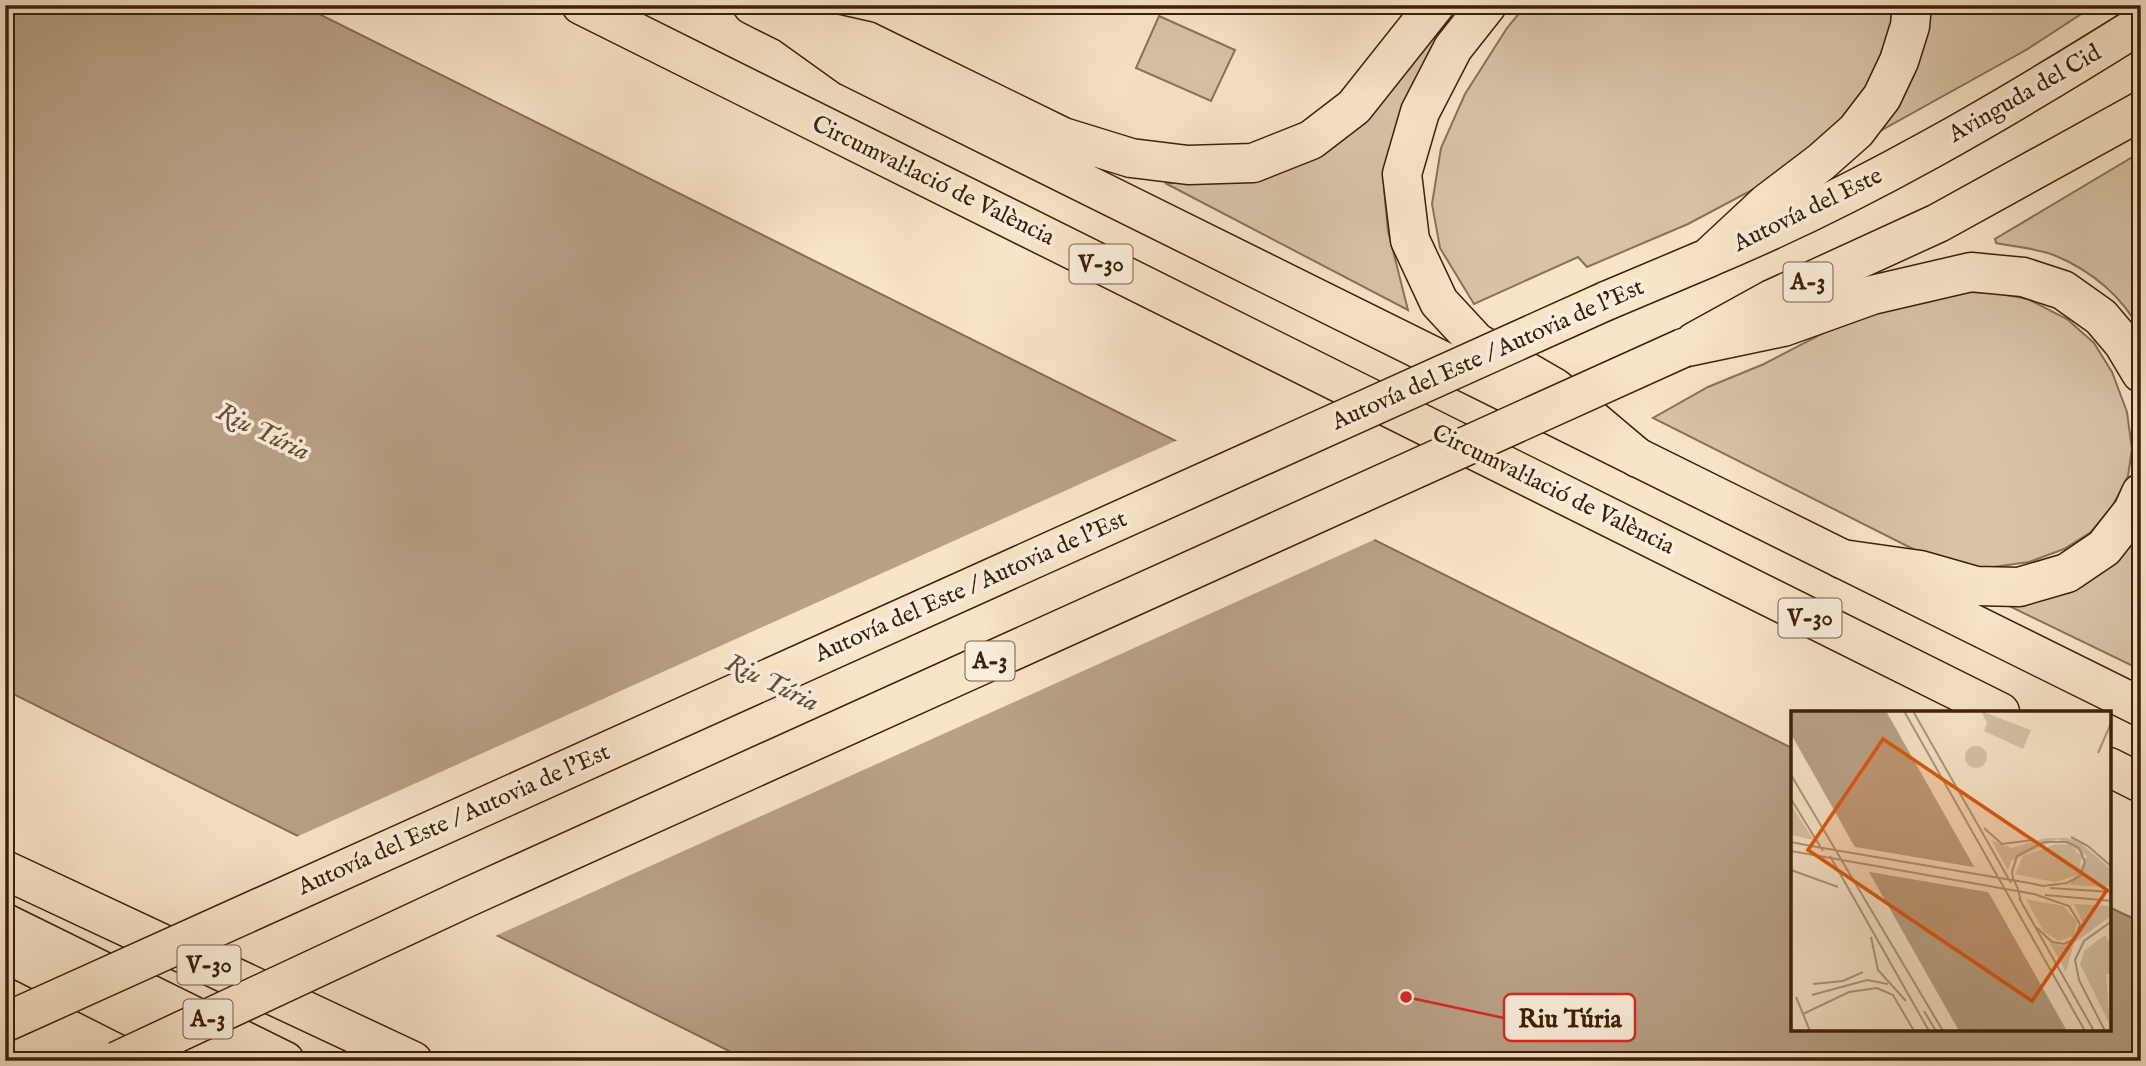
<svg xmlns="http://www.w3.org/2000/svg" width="2146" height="1066" viewBox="0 0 2146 1066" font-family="'IM FELL English',serif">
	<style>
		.green { fill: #d8c3a7; stroke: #8a7257; stroke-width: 2 }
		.water { fill: #b8a186; stroke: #876d53; stroke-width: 2 }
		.pier { fill: #f8e4c8 }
		.building { fill: #9e866b; stroke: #3d2007; stroke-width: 2 }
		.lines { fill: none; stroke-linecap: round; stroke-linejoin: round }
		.primary-casing { stroke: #3d2007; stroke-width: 41 }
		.trunk-casing { stroke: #3d2007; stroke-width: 41 }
		.motorway-casing { stroke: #3d2007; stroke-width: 41 }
		.primary { stroke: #f8e4c8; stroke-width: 38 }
		.trunk { stroke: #f8e4c8; stroke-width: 38 }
		.motorway { stroke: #f8e4c8; stroke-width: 38 }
		.motorway-bridge-casing { stroke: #3d2007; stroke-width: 41; stroke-linecap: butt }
		.motorway-bridge { stroke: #f8e4c8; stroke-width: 38 }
		.labels { text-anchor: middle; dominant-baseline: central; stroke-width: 7; stroke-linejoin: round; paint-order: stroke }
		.shield { fill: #faeddb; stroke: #765e47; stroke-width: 2 }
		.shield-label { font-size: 23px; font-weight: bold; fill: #3d2007 }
		.street-label { font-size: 24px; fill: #3d2007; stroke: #faeddb }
		.water-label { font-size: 26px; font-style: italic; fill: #684d33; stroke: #faeddb }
		.inset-road { fill: none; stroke: #ad967b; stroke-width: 2 }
		.view { fill: #df560c; fill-opacity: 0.15; stroke: #df560c; stroke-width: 3.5 }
		.inset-edge { fill: none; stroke: #3d2007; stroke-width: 3.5 }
		.leader { fill: none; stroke: #d62828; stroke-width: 2.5 }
		.callout-dot { fill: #d62828; stroke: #faeddb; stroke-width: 2.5 }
		.callout { fill: #faeddb; stroke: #d62828; stroke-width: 2.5 }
		.callout-label { font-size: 26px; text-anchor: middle; font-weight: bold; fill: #3d2007 }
	</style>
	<rect width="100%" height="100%" fill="#f8e4c8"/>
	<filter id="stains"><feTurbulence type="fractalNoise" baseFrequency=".00286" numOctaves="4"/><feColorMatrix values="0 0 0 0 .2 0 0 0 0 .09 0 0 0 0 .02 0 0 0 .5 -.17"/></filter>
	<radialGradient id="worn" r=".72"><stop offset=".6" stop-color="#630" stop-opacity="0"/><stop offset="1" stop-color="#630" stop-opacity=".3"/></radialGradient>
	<path class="green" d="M 1453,5 L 1464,5 L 1389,150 L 1384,189 L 1388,231 L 1408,310 L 1165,183 L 1205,183 L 1256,177 Z
		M 1526,5 L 1892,5 L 1891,27 L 1874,72 L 1850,114 L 1771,180 L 1688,224 L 1587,267 L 1578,257 L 1474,304 L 1440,248 L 1432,204 L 1441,148 L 1465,94 L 1507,28 Z
		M 1928,5 L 2095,5 L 2026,50 L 1880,131 Z
		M 1159,16 L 1235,50 L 1211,101 L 1136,68 Z
		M 2141,152 L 2141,332 C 2123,297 2092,271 2056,256 C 2038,248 2015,247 1996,243 L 1995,239 Z
		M 1966,292 L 1995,293 L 2028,299 L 2067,319 L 2094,343 L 2112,372 L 2127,412 L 2132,449 L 2128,476 L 2113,505 L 2091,532 L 2064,549 L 2029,562 L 1972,570 L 1919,552 L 1653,418 L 1708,387 L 1764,364 L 1837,326 L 1892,308 Z
		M 2141,528 L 2141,670 L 2007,605 Z"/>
	<path class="water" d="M 5,5 L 301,5 L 1792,748 L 1792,1029 L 2109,1029 L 2109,907 L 2141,922 L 2141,1061 L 749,1061 L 5,690 Z"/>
	<path class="pier" d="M 1180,439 L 1378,538 L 493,937 L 294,838 Z"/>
	<path class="building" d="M 1229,5 L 1308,5 L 1291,12 L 1267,14 Z"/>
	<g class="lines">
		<defs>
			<path id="primary" d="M 1710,257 C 1861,194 2002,111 2141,24
				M 1694,342 L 1772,299 L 1938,223 L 2141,111"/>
			<path id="trunk" d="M 752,5 L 790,24 L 850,67 L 2141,707
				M 805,27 L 867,41 L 1063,137 L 1131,158 L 1188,165 L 1253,163 L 1311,140 L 1354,107 L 1435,5
				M 5,923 L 285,1061"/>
			<path id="motorway" d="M 581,5 L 2000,712
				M 1487,5 L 1453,48 L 1420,112 L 1402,174 L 1410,240 L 1439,302 L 1476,342 L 1555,388 L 1638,458
				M 1606,301 L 1708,258 L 1767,203 L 1821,162 L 1856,131 L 1882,97 L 1899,61 L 1910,26 L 1912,5
				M 1683,348 L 1783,327 L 1872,295 L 1971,272 L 2023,277 L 2063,290 L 2101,317 L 2123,343 L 2141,373
				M 1842,559 L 1920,570 L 1976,586 L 2019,587 L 2067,573 L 2104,548 L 2133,511 L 2141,493
				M 2109,767 L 2141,783
				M 5,870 L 413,1061
				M 5,953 L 219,1061"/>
		</defs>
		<use href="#primary" class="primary-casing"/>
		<use href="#trunk" class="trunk-casing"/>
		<use href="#motorway" class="motorway-casing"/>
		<use href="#primary" class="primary"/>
		<use href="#trunk" class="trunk"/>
		<use href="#motorway" class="motorway"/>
		<defs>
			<path id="motorway-bridge" d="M 6,1022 L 1606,301
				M 117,1061 L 466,898 L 1683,348"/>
		</defs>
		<use href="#motorway-bridge" class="motorway-bridge-casing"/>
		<use href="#motorway-bridge" class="motorway-bridge"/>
	</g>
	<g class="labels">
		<g class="shield">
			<rect x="1069.5" y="244.5" width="63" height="39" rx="5"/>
			<rect x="1783.5" y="262.5" width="49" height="39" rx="5"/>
			<rect x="1778.5" y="598.5" width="63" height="39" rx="5"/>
			<rect x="965.5" y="641.5" width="49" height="39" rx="5"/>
			<rect x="177.5" y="945.5" width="63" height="39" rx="5"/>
			<rect x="183.5" y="999.5" width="49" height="39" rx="5"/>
		</g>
		<g class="shield-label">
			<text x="1101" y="264">V-30</text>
			<text x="1808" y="282">A-3</text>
			<text x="1810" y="618">V-30</text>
			<text x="990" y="661">A-3</text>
			<text x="209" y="965">V-30</text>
			<text x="208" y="1019">A-3</text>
		</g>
		<g class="street-label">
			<text transform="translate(2025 94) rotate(-30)">Avinguda del Cid</text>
			<text transform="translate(933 181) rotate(26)">Circumval·lació de València</text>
			<text transform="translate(1808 210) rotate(-26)">Autovía del Este</text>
			<text transform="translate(1488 355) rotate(-24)">Autovía del Este / Autovia de l'Est</text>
			<text transform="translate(1553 490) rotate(26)">Circumval·lació de València</text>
			<text transform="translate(971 587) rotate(-24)">Autovía del Este / Autovia de l'Est</text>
			<text transform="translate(454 820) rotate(-24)">Autovía del Este / Autovia de l'Est</text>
		</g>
		<g class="water-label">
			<text transform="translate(263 432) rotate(26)">Riu Túria</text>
			<text transform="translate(772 683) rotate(26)">Riu Túria</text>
		</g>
	</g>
	<g transform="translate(1791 711)">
		<rect width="320" height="320" fill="#f8e4c8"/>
		<path d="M 190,0 L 240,19 L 232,38 L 193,20 L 196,12 ZM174 46a11 11 0 1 1 22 0a11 11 0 1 1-22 0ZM 0,94 L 23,129 L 0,124 ZM 255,127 L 275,127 L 287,130 L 320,158 L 320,176 L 279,174 L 296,145 L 267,128 L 220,150 L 217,159 L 200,129 L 221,137 ZM 264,133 L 278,134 L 291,145 L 287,164 L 264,171 L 224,163 L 232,145 ZM 235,188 L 272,195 L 286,211 L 283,225 L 268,230 L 253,221 ZM 283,193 L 320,195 L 320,205 L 283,232 L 275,261 L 259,232 L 274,235 L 292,212 ZM 314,224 L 320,234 L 320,263 L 315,263 L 319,314 L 289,253 L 293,240 Z" fill="#d8c3a7"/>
		<path d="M 0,0 L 95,0 L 276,320 L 168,320 L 0,23 Z" fill="#b8a186"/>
		<path d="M 59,135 L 188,157 L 202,182 L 73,160 Z" fill="#f8e4c8"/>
		<path class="inset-road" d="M 113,0 L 294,320M 122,0 L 220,172M 307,42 L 321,10M 0,64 L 152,320M 0,88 L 32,140M 193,117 L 211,133 L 242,129M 280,126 L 297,135 L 321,156M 0,131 L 20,135 L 238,172 L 252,175 L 276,172 L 289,165 L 294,151 L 288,137 L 276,131 L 253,131 L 226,145 L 221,161 L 222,167 L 227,178 L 230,191M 0,140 L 243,183 L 278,195 L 289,213 L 284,228 L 273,233 L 261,231 L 245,216M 39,145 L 138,320M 0,159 L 47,176M 259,177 L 321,181M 254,184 L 321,190M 228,187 L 303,320M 80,226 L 87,259 L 115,290M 22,273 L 52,270 L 72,261M 21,284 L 76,269 L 97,273M 5,286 L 19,320M 133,300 L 145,320M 12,303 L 58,281 L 86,277 L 102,284 L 123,320M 314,320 L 288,269 L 284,249 L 293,230 L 321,210"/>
		<path class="view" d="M 92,28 L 316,179 L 241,290 L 17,139 Z"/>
		<rect width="320" height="320" class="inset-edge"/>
	</g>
	<path class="leader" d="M1406 997L1504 1018"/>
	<circle class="callout-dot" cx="1406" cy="997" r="7"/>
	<rect class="callout" x="1504" y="994" width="131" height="47" rx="7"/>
	<g class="callout-label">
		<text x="1570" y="1027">Riu Túria</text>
	</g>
	<rect width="2146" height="1066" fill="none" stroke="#f8e4c8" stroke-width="28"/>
	<rect x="7" y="7" width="2132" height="1052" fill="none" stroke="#3d2007" stroke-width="3.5"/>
	<rect x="14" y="14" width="2118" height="1038" fill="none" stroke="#3d2007" stroke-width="2"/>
	<rect width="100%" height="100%" filter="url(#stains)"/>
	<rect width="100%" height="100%" fill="url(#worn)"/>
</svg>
